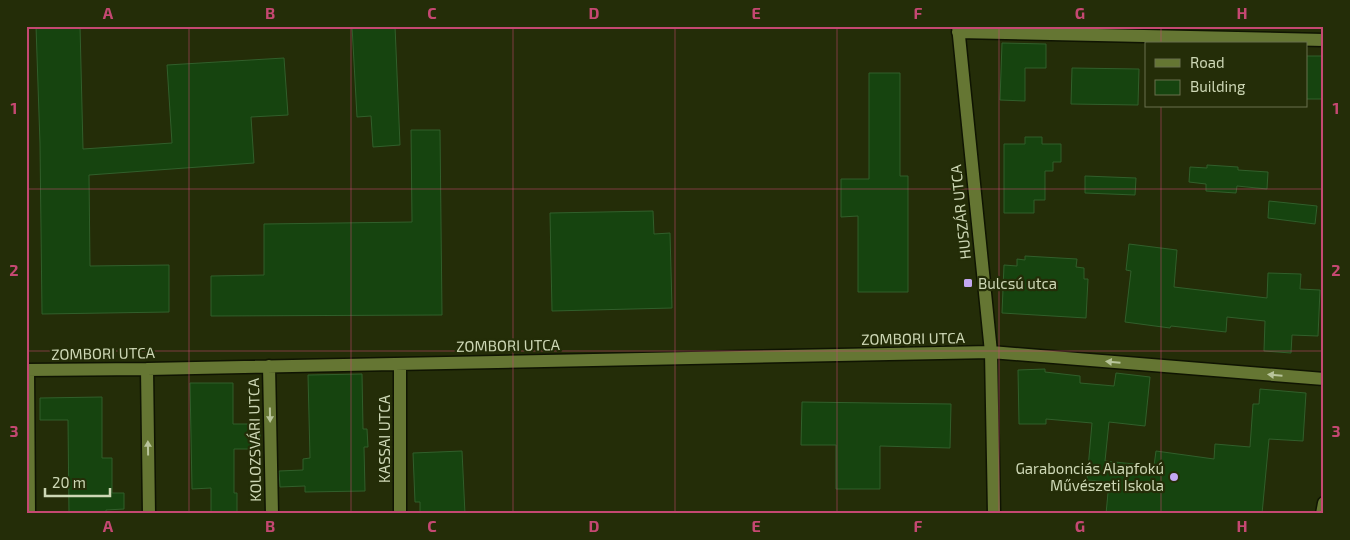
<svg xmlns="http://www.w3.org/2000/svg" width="1350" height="540" viewBox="0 0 1350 540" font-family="'Exo 2',sans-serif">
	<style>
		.building { fill: #16440f; stroke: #315f2b }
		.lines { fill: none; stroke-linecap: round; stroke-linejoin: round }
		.minor-casing { stroke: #0f1402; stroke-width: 15 }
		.minor { stroke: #657633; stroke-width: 12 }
		.oneway { fill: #b8c49b }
		.grid { fill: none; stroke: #c54872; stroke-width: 1; stroke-opacity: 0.55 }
		.poi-dot { fill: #c3a7f2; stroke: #242d08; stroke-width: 2 }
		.labels { text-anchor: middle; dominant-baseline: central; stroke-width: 4.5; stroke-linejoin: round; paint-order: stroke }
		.street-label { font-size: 15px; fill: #cdd7b5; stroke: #242d08 }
		.poi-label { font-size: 15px; fill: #cdd7b5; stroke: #242d08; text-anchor: start }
		.neatline { fill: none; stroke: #c54872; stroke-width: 2 }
		.grid-label { font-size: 16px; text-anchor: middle; font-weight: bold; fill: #c54872 }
	</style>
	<rect width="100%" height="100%" fill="#242d08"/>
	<path class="building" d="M 36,26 L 80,26 L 83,149 L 172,143 L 167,65 L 284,58 L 288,115 L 251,117 L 254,163 L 89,175 L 90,266 L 169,265 L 169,312 L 42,314 L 40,144 Z
		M 352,26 L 395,26 L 400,145 L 373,147 L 371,116 L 357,117 Z
		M 1002,43 L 1046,44 L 1046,68 L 1025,68 L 1025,101 L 1000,100 Z
		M 1306,56 L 1324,56 L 1324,99 L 1306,99 Z
		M 1072,68 L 1139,69 L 1138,105 L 1071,104 Z
		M 869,73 L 900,73 L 900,176 L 908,176 L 908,292 L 858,292 L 858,216 L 841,217 L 841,179 L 869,179 Z
		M 411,130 L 440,130 L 442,315 L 211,316 L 211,276 L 264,275 L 264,224 L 412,222 Z
		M 1025,137 L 1042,137 L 1042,144 L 1061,144 L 1061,162 L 1053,162 L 1053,171 L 1045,171 L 1045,200 L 1034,200 L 1034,213 L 1004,213 L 1004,144 L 1025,144 Z
		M 1207,165 L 1238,167 L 1238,170 L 1268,172 L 1267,189 L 1237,186 L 1236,193 L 1206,191 L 1206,184 L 1189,182 L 1190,167 L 1207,168 Z
		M 1085,176 L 1136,178 L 1135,195 L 1085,193 Z
		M 1269,201 L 1317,206 L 1315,224 L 1268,218 Z
		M 653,211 L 654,234 L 670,233 L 672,308 L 552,311 L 550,213 Z
		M 1129,244 L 1177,250 L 1174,287 L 1267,298 L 1268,273 L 1301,274 L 1300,289 L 1320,290 L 1318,336 L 1292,335 L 1291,353 L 1264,351 L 1265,321 L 1227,317 L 1226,332 L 1171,326 L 1170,328 L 1125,322 L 1131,271 L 1126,270 Z
		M 1025,256 L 1077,259 L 1076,267 L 1084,268 L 1084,279 L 1088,279 L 1086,318 L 1002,313 L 1004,265 L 1017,266 L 1017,259 L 1025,260 Z
		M 1045,369 L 1045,372 L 1080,376 L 1080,383 L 1114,386 L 1116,373 L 1150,377 L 1145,426 L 1109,422 L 1105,461 L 1154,466 L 1156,451 L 1214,459 L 1215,444 L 1250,447 L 1253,404 L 1259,404 L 1260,389 L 1306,393 L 1303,441 L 1269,439 L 1262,514 L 1106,514 L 1109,482 L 1087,480 L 1092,423 L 1046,419 L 1046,424 L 1019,424 L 1018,370 Z
		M 362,374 L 363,429 L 367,429 L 368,447 L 364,447 L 365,491 L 305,492 L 305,486 L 280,487 L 279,471 L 303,470 L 303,459 L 310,458 L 308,375 Z
		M 190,383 L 233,383 L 233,424 L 260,424 L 260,449 L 234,449 L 234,493 L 237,493 L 237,514 L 211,514 L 211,488 L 192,489 Z
		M 102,397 L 102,458 L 112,458 L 112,493 L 124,493 L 124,509 L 106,510 L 106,514 L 69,514 L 68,420 L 40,420 L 40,398 Z
		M 802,402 L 951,404 L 950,448 L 880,446 L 880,489 L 836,489 L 836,445 L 801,445 Z
		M 462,451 L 465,514 L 420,514 L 420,502 L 415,502 L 413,453 Z"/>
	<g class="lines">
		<defs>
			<path id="minor" d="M 958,26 L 991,352 L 994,514
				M 958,32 L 1324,40
				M 400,364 L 400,514
				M 269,366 L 272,514
				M 147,369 L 149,514
				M 26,370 L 147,369 L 991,352 L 1324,379
				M 28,370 L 29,514
				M 1322,514 L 1324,503"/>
		</defs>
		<use href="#minor" class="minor-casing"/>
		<use href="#minor" class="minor"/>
	</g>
	<defs><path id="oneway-solid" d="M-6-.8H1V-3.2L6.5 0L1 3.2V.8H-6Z" transform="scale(1.25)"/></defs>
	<g class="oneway">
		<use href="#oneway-solid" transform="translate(1113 362) rotate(-175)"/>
		<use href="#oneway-solid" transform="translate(1275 375) rotate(-175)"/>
		<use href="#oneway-solid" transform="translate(270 415) rotate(89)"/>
		<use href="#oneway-solid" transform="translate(148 448) rotate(-91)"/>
	</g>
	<path class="grid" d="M 189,26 L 189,514M 351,26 L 351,514M 513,26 L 513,514M 675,26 L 675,514M 837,26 L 837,514M 999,26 L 999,514M 1161,26 L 1161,44M 1161,106 L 1161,514M 26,189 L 1324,189M 26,351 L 1324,351"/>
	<g class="poi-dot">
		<rect x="963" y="278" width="10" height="10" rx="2.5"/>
		<circle cx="1174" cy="477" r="5"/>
	</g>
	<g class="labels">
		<g class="street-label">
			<text transform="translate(960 212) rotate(-96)">HUSZÁR UTCA</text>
			<text transform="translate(913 338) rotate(-1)">ZOMBORI UTCA</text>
			<text transform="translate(508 345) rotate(-1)">ZOMBORI UTCA</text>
			<text transform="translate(103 353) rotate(-1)">ZOMBORI UTCA</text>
			<text transform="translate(384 439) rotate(-90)">KASSAI UTCA</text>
			<text transform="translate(254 440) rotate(-91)">KOLOZSVÁRI UTCA</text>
		</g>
		<g class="poi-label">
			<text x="978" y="283">Bulcsú utca</text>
			<text x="1164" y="468" text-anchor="end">Garabonciás Alapfokú<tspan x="1164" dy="17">Művészeti Iskola</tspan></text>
		</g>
	</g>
	<rect width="1350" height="540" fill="none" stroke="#242d08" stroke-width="55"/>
	<rect x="1145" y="42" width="162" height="65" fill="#242d08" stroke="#68714d"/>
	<rect x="1155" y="59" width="25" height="8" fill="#657633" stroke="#68714d"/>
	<text x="1190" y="68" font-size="15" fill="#cdd7b5">Road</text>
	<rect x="1155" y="80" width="25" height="15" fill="#16440f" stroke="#68714d"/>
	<text x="1190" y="92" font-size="15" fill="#cdd7b5">Building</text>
	<path d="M45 488v8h65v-8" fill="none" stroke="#cdd7b5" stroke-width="2.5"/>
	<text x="52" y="488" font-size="15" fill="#cdd7b5" stroke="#242d08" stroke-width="4" paint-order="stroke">20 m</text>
	<rect x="28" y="28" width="1294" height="484" class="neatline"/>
	<g class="grid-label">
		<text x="108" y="19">A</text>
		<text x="270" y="19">B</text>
		<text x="432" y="19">C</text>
		<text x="594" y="19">D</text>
		<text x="756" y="19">E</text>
		<text x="918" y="19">F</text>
		<text x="1080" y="19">G</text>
		<text x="1242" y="19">H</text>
		<text x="14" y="114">1</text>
		<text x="1336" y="114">1</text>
		<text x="14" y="276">2</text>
		<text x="1336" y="276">2</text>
		<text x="14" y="437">3</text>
		<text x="1336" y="437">3</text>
		<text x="108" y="532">A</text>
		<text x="270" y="532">B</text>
		<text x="432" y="532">C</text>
		<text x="594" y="532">D</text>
		<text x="756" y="532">E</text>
		<text x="918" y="532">F</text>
		<text x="1080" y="532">G</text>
		<text x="1242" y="532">H</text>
	</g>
</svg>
